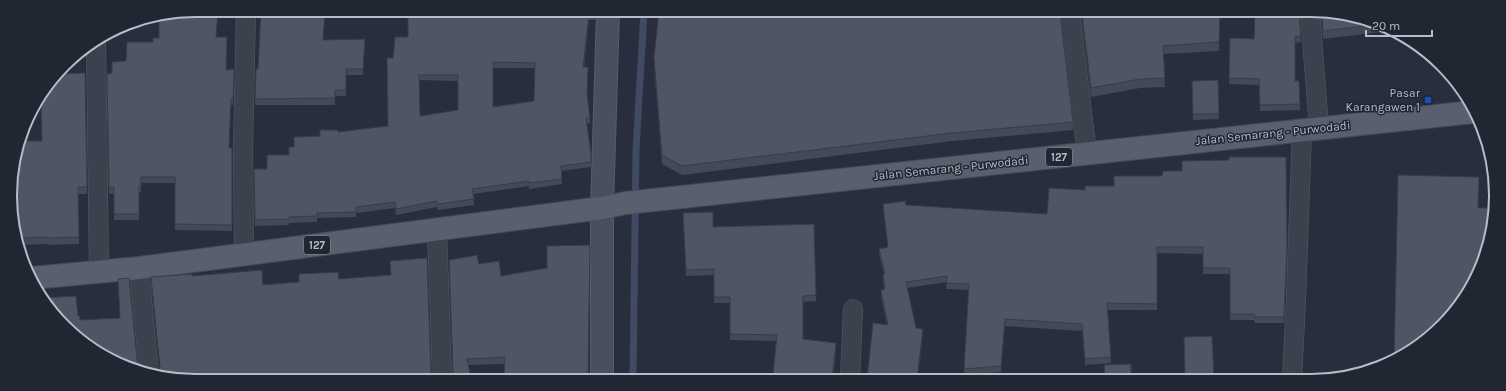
<svg xmlns="http://www.w3.org/2000/svg" width="1506" height="391" viewBox="0 0 1506 391" font-family="Karla,sans-serif">
	<style>
		.lines { fill: none; stroke-linecap: round; stroke-linejoin: round }
		.stream { stroke: #404a64; stroke-width: 7 }
		.street-casing { stroke: #565c68; stroke-width: 20 }
		.secondary-casing { stroke: #565c68; stroke-width: 24 }
		.primary-casing { stroke: #454a56; stroke-width: 24 }
		.street { stroke: #3b414d; stroke-width: 19 }
		.secondary { stroke: #4a4f60; stroke-width: 22 }
		.primary { stroke: #5a5f6d; stroke-width: 22 }
		.wall { fill: #434957; fill-rule: evenodd }
		.shaded-wall { fill: #373c47 }
		.building { fill: #4e5565; stroke: #373c47; fill-rule: evenodd }
		.transit-dot { fill: #1a4fb4; stroke: #202632; stroke-width: 1.5 }
		.labels { text-anchor: middle; dominant-baseline: central; stroke-width: 3; stroke-linejoin: round; paint-order: stroke }
		.shield { fill: #202632; stroke: #8a8f9b; stroke-width: 1 }
		.shield-label { font-size: 11px; font-weight: bold; fill: #b8bcc8 }
		.poi-label { font-size: 12px; fill: #b8bcc8; stroke: #202632; text-anchor: end }
		.street-label { font-size: 12px; fill: #b8bcc8; stroke: #202632 }
		.rim { fill: none; stroke: #b8bcc8; stroke-width: 2 }
	</style>
	<rect width="100%" height="100%" fill="#282e3d"/>
	<g class="lines">
		<path class="stream" d="M 633,378 L 636,150 L 644,11"/>
		<defs>
			<path id="street" d="M 1070,13 L 1087,154
				M 1310,13 L 1319,128
				M 96,42 L 99,272
				M 437,229 L 442,378
				M 244,254 L 243,150 L 246,10
				M 139,268 L 149,374
				M 850,379 L 853,309
				M 1292,379 L 1296,298 L 1302,129"/>
			<path id="secondary" d="M 602,378 L 602,208 L 608,11"/>
			<path id="primary" d="M 32,278 L 139,268 L 602,208 L 626,203 L 1473,112"/>
		</defs>
		<use href="#street" class="street-casing"/>
		<use href="#secondary" class="secondary-casing"/>
		<use href="#primary" class="primary-casing"/>
		<use href="#street" class="street"/>
		<use href="#secondary" class="secondary"/>
		<use href="#primary" class="primary"/>
	</g>
	<path class="wall" d="M 335,10 L 367,11 L 367,12 Z
		M 596,11 L 595,20 L 589,20 L 584,67 L 590,118 L 590,123 L 587,124 L 591,154 L 591,167 L 561,171 L 562,184 L 529,189 L 529,186 L 473,194 L 474,205 L 438,210 L 437,207 L 396,215 L 395,208 L 356,213 L 356,217 L 317,218 L 317,222 L 289,223 L 289,225 L 255,226 L 254,169 L 267,169 L 289,155 L 294,147 L 320,136 L 338,132 L 388,126 L 393,58 L 408,37 ZM 493,68 L 535,68 L 534,101 L 493,107 ZM 419,80 L 458,81 L 458,110 L 420,116 Z
		M 1081,13 L 1220,13 L 1219,51 L 1163,54 L 1165,87 L 1140,88 L 1091,97 Z
		M 1321,13 L 1346,14 L 1389,31 L 1323,39 Z
		M 1301,36 L 1301,42 L 1295,43 L 1295,81 L 1300,104 L 1300,110 L 1260,111 L 1259,85 L 1229,84 L 1230,38 L 1254,39 Z
		M 216,37 L 226,70 L 234,69 L 233,105 L 231,106 L 229,148 L 232,148 L 232,231 L 175,230 L 175,183 L 141,183 L 141,192 L 139,192 L 139,220 L 114,220 L 114,194 L 109,194 L 107,74 L 112,73 L 126,61 L 159,38 Z
		M 324,40 L 365,45 L 363,75 L 346,75 L 346,96 L 335,96 L 335,105 L 255,105 L 256,69 L 258,69 Z
		M 654,57 L 1073,122 L 1073,130 L 952,141 L 682,175 L 662,164 L 654,66 Z
		M 85,73 L 87,194 L 78,194 L 79,244 L 47,245 L 47,244 L 18,245 L 10,183 L 41,141 Z
		M 1218,80 L 1219,119 L 1193,120 L 1192,81 Z
		M 883,204 L 906,205 L 1287,254 L 1284,323 L 1255,323 L 1254,320 L 1230,320 L 1230,274 L 1203,274 L 1203,254 L 1157,253 L 1157,310 L 1107,310 L 1111,363 L 1085,365 L 1082,331 L 1005,326 L 1001,372 L 964,375 L 969,290 L 946,289 L 947,282 L 907,288 L 916,328 L 923,335 L 887,325 L 881,296 L 881,290 L 884,289 L 883,280 L 883,274 L 884,274 L 879,255 L 879,249 L 888,247 L 883,210 Z
		M 683,213 L 713,227 L 816,295 L 816,301 L 803,302 L 803,339 L 836,349 L 833,379 L 773,378 L 776,341 L 730,340 L 730,303 L 714,303 L 714,275 L 686,276 Z
		M 590,245 L 505,364 L 468,365 L 451,377 L 479,264 L 501,276 L 547,268 Z
		M 390,261 L 432,377 L 159,372 L 160,369 L 151,283 L 151,277 L 192,276 L 263,285 L 299,282 L 299,274 L 339,279 L 391,275 Z"/>
	<path class="shaded-wall" d="M 589,14 L 589,20 L 583,73 L 583,67 Z
		M 1005,319 L 1005,326 L 1001,372 L 1001,366 Z
		M 923,329 L 923,335 L 918,379 L 917,379 Z
		M 836,343 L 836,349 L 833,379 L 832,379 Z"/>
	<path class="building" d="M 196,10 L 218,10 L 216,37 L 227,37 L 226,70 L 234,69 L 233,99 L 231,99 L 229,148 L 232,148 L 232,225 L 175,224 L 175,177 L 141,177 L 141,186 L 139,186 L 139,214 L 114,214 L 114,187 L 109,188 L 107,74 L 112,73 L 112,62 L 126,61 L 127,42 L 153,42 L 153,38 L 159,38 L 159,17 Z
		M 261,10 L 325,10 L 323,40 L 365,39 L 363,69 L 346,69 L 346,90 L 335,90 L 335,98 L 255,99 L 256,69 L 258,69 Z
		M 408,11 L 595,11 L 595,15 L 589,14 L 583,67 L 588,67 L 587,95 L 590,118 L 586,118 L 591,154 L 591,162 L 561,166 L 562,179 L 529,183 L 529,181 L 472,189 L 474,199 L 438,204 L 437,201 L 396,209 L 395,202 L 356,207 L 356,212 L 317,213 L 317,216 L 289,217 L 289,219 L 255,220 L 254,169 L 267,169 L 267,155 L 289,155 L 289,147 L 294,147 L 294,137 L 320,136 L 320,130 L 338,130 L 338,132 L 388,126 L 387,58 L 393,58 L 395,37 L 408,37 ZM 493,62 L 535,63 L 534,101 L 493,107 ZM 419,75 L 458,75 L 458,110 L 420,116 Z
		M 659,11 L 1060,13 L 1073,122 L 952,133 L 682,166 L 662,155 L 654,57 Z
		M 1082,13 L 1220,13 L 1219,42 L 1163,46 L 1165,78 L 1140,79 L 1091,88 Z
		M 1255,13 L 1299,13 L 1301,36 L 1295,37 L 1295,81 L 1299,81 L 1300,104 L 1260,105 L 1259,79 L 1229,78 L 1230,38 L 1254,39 Z
		M 1322,13 L 1346,14 L 1374,25 L 1323,31 Z
		M 85,73 L 87,187 L 78,187 L 79,237 L 47,238 L 47,237 L 18,238 L 10,183 L 22,141 L 42,141 L 41,98 L 60,74 Z
		M 1218,80 L 1219,114 L 1193,114 L 1192,81 Z
		M 1229,157 L 1286,157 L 1287,248 L 1284,317 L 1255,317 L 1254,314 L 1230,314 L 1230,268 L 1203,268 L 1203,247 L 1157,247 L 1157,304 L 1107,303 L 1111,357 L 1085,359 L 1082,324 L 1005,319 L 1001,366 L 964,369 L 969,284 L 946,283 L 947,276 L 906,282 L 916,328 L 923,329 L 917,379 L 867,379 L 873,323 L 888,325 L 881,290 L 885,289 L 883,274 L 885,274 L 879,249 L 888,247 L 883,204 L 905,201 L 906,205 L 1047,214 L 1049,188 L 1085,190 L 1085,186 L 1114,186 L 1114,176 L 1162,176 L 1163,171 L 1182,171 L 1182,161 L 1229,160 Z
		M 1398,175 L 1479,177 L 1478,208 L 1492,208 L 1492,231 L 1471,288 L 1433,335 L 1394,361 Z
		M 713,212 L 713,227 L 814,224 L 816,295 L 803,296 L 803,339 L 836,343 L 832,379 L 798,379 L 798,377 L 773,375 L 777,335 L 730,334 L 730,297 L 714,297 L 714,269 L 686,270 L 683,213 Z
		M 590,245 L 588,378 L 504,378 L 505,357 L 467,359 L 471,378 L 451,378 L 453,372 L 449,260 L 477,255 L 479,264 L 499,261 L 501,276 L 547,268 L 547,246 Z
		M 427,258 L 431,372 L 433,378 L 160,377 L 156,376 L 159,372 L 160,367 L 151,277 L 192,274 L 192,276 L 262,270 L 263,285 L 299,282 L 299,274 L 338,272 L 339,279 L 391,275 L 390,261 Z
		M 129,278 L 138,369 L 103,356 L 48,309 L 43,298 L 76,296 L 78,316 L 80,316 L 80,320 L 120,318 L 118,279 Z
		M 1212,336 L 1214,379 L 1185,379 L 1184,337 Z
		M 1131,364 L 1131,379 L 1105,379 L 1104,365 Z
		M 695,375 L 695,378 L 663,378 Z
		M 1242,378 L 1242,379 L 1221,379 Z"/>
	<rect class="transit-dot" x="1424" y="96" width="8" height="8" rx="2"/>
	<g class="labels">
		<g class="shield">
			<rect x="1046" y="148" width="26" height="18" rx="3"/>
			<rect x="304" y="236" width="26" height="18" rx="3"/>
		</g>
		<g class="shield-label">
			<text x="1059" y="157">127</text>
			<text x="317" y="245">127</text>
		</g>
		<g class="poi-label">
			<text x="1420" y="93">Pasar<tspan x="1420" dy="14">Karangawen 1</tspan></text>
		</g>
		<g class="street-label">
			<text transform="translate(1273 133) rotate(-6)">Jalan Semarang - Purwodadi</text>
			<text transform="translate(951 168) rotate(-6)">Jalan Semarang - Purwodadi</text>
		</g>
	</g>
	<path d="M0 0H1506V391H0ZM195 17H1311A178 178 0 0 1 1489 195V196A178 178 0 0 1 1311 374H195A178 178 0 0 1 17 196V195A178 178 0 0 1 195 17Z" fill="#202632" fill-rule="evenodd"/>
	<path class="rim" d="M195 17H1311A178 178 0 0 1 1489 195V196A178 178 0 0 1 1311 374H195A178 178 0 0 1 17 196V195A178 178 0 0 1 195 17Z"/>
	<path d="M1366 30v6h66v-6" fill="none" stroke="#b8bcc8" stroke-width="2"/>
	<text x="1372" y="30" font-size="12" fill="#b8bcc8" stroke="#202632" stroke-width="3" paint-order="stroke">20 m</text>
</svg>
